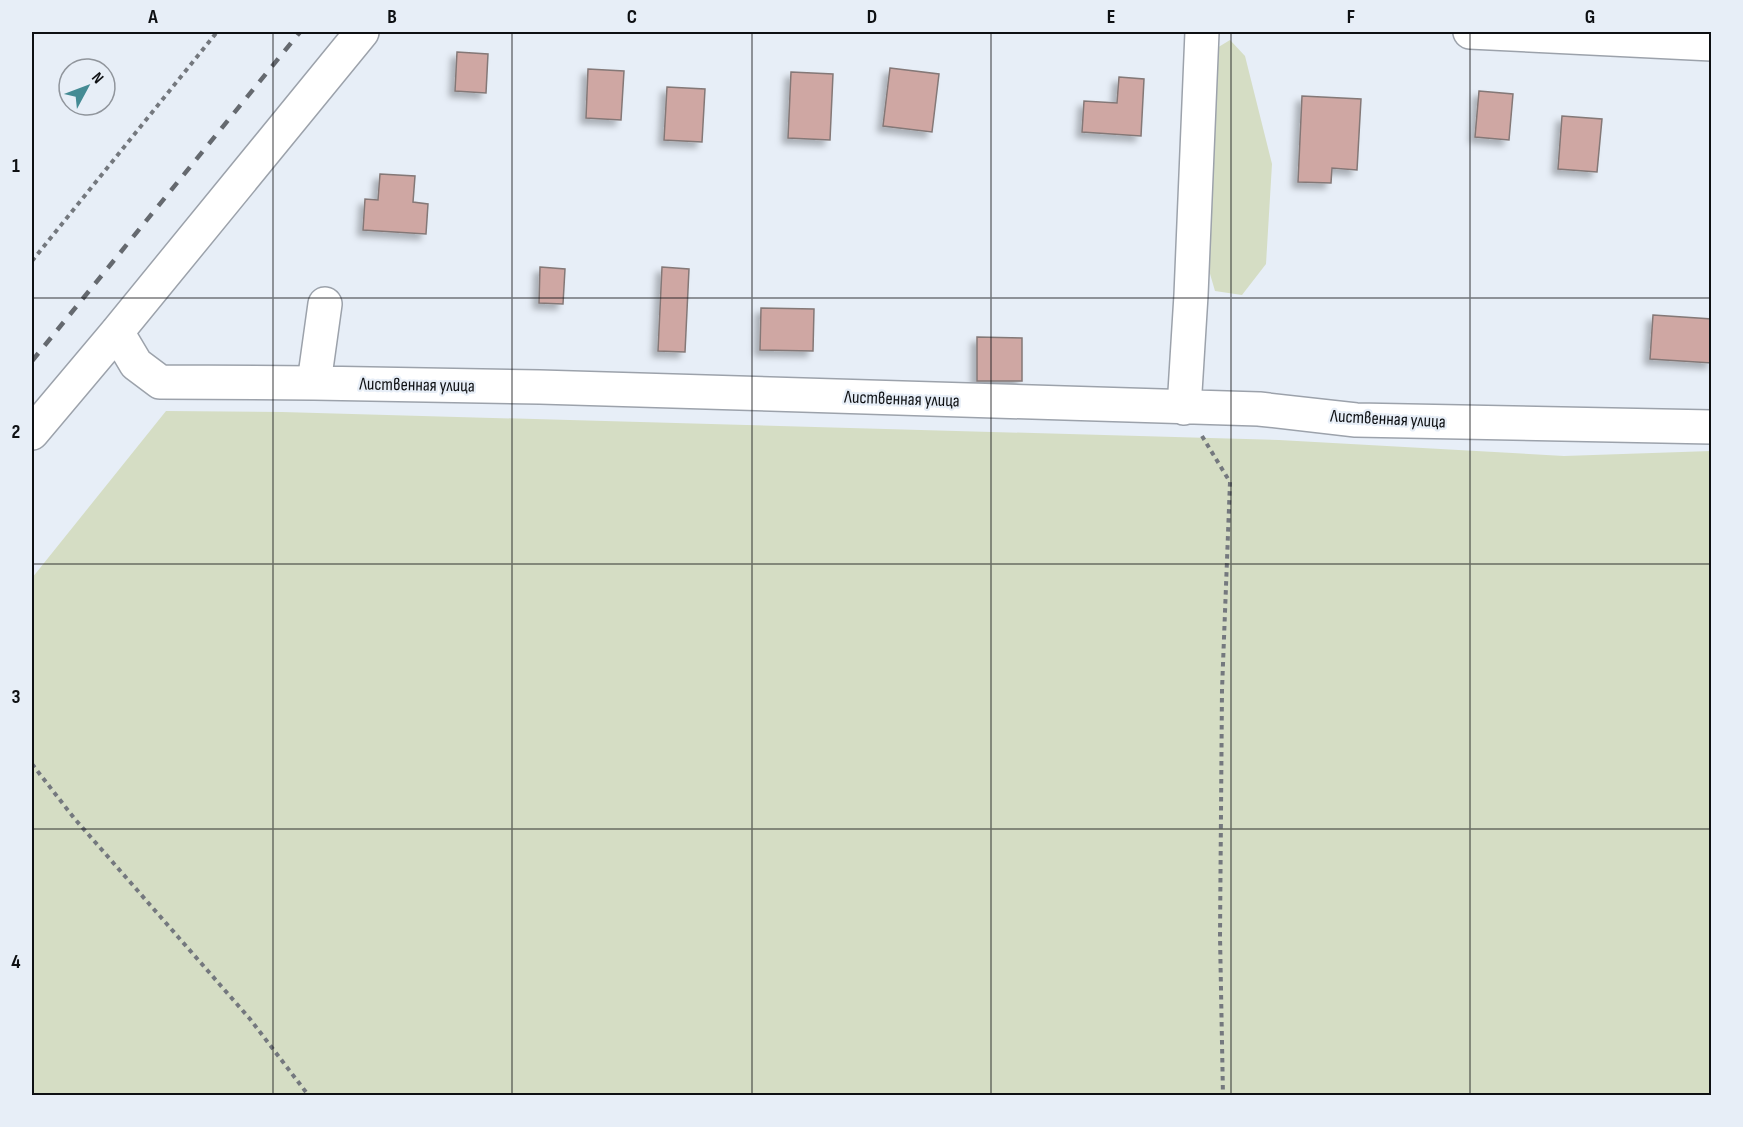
<svg xmlns="http://www.w3.org/2000/svg" width="1743" height="1127" viewBox="0 0 1743 1127" font-family="'Sofia Sans Condensed',sans-serif">
	<style>
		.green { fill: #d5ddc4 }
		.building { fill: #cfa7a3; stroke: #847877; stroke-width: 1.5; filter: url(#shadow) }
		.lines { fill: none; stroke-linecap: round; stroke-linejoin: round }
		.minor-casing { stroke: #9ca2ab; stroke-width: 36 }
		.path { stroke: #74787e; stroke-width: 4; stroke-dasharray: 4.5 4.5; stroke-linecap: butt }
		.minor { stroke: #fff; stroke-width: 33 }
		.rail { stroke: #65696f; stroke-width: 4.5; stroke-dasharray: 10 10; stroke-linecap: butt }
		.grid { fill: none; stroke: #0e1013; stroke-width: 1.5; stroke-opacity: 0.55 }
		.labels { text-anchor: middle; dominant-baseline: central; stroke-width: 4.5; stroke-linejoin: round; paint-order: stroke }
		.street-label { font-size: 18px; fill: #0e1013; stroke: #e7eef7 }
		.neatline { fill: none; stroke: #0e1013; stroke-width: 2 }
		.grid-label { font-size: 20px; text-anchor: middle; font-weight: bold; fill: #0e1013 }
	</style>
	<defs>
		<filter id="shadow"><feDropShadow dx="-5.5" dy="5.5" stdDeviation="3" flood-color="#0004"/></filter>
	</defs>
	<rect width="100%" height="100%" fill="#e7eef7"/>
	<path class="green" d="M 1230,40 L 1245,56 L 1272,164 L 1266,264 L 1242,295 L 1215,291 L 1206,260 L 1212,51 Z
		M 166,411 L 282,412 L 1279,440 L 1564,456 L 1711,451 L 1711,1095 L 32,1095 L 32,578 Z"/>
	<path class="building" d="M 457,52 L 488,54 L 486,93 L 455,91 Z
		M 890,68 L 939,74 L 932,132 L 883,126 Z
		M 588,69 L 624,71 L 621,120 L 586,118 Z
		M 791,72 L 833,74 L 830,140 L 788,138 Z
		M 1119,77 L 1144,79 L 1141,136 L 1082,132 L 1084,101 L 1117,103 Z
		M 667,87 L 705,89 L 702,142 L 664,140 Z
		M 1479,91 L 1513,94 L 1509,140 L 1475,137 Z
		M 1302,96 L 1361,99 L 1357,170 L 1332,168 L 1331,183 L 1298,182 Z
		M 1562,116 L 1602,119 L 1597,172 L 1558,169 Z
		M 380,174 L 415,176 L 413,202 L 428,204 L 426,234 L 363,230 L 365,199 L 378,200 Z
		M 540,267 L 565,269 L 563,304 L 539,303 Z
		M 662,267 L 689,269 L 685,352 L 658,351 Z
		M 761,308 L 814,309 L 813,351 L 760,350 Z
		M 1653,315 L 1712,319 L 1712,363 L 1650,359 Z
		M 977,337 L 1022,338 L 1022,381 L 977,381 Z"/>
	<g class="lines">
		<defs>
			<path id="minor" d="M 1470,32 L 1712,44
				M 117,332 L 136,364 L 160,382 L 314,383 L 540,387 L 1259,409 L 1356,420 L 1712,427
				M 314,383 L 325,304
				M 1184,408 L 1191,295 L 1202,32
				M 32,433 L 117,332 L 362,32"/>
		</defs>
		<use href="#minor" class="minor-casing"/>
		<path class="path" d="M 32,261 L 217,32
			M 1202,436 L 1230,482 L 1222,690 L 1220,936 L 1223,1096
			M 32,764 L 74,818 L 250,1019 L 309,1096"/>
		<use href="#minor" class="minor"/>
		<path class="rail" d="M 32,361 L 300,32"/>
	</g>
	<path class="grid" d="M 273,32 L 273,1096M 512,32 L 512,1096M 752,32 L 752,1096M 991,32 L 991,1096M 1231,32 L 1231,1096M 1470,32 L 1470,1096M 32,298 L 1712,298M 32,564 L 1712,564M 32,829 L 1712,829"/>
	<g class="labels">
		<g class="street-label">
			<text transform="translate(417 385) rotate(1)">Лиственная улица</text>
			<text transform="translate(902 399) rotate(2)">Лиственная улица</text>
			<text transform="translate(1388 419) rotate(3)">Лиственная улица</text>
		</g>
	</g>
	<rect width="1743" height="1127" fill="none" stroke="#e7eef7" stroke-width="66"/>
	<g transform="translate(87 87) rotate(49)"><circle r="28" fill="#e7eef7" stroke="#90959c" stroke-width="1.5"/>
	<path d="M0-4.5L10 22L0 15L-10 22Z" fill="#448b94"/>
	<text y="-9" font-size="16" font-weight="bold" text-anchor="middle" fill="#0e1013">N</text>
	</g>
	<rect x="33" y="33" width="1677" height="1061" class="neatline"/>
	<g class="grid-label">
		<text x="153" y="23">A</text>
		<text x="392" y="23">B</text>
		<text x="632" y="23">C</text>
		<text x="872" y="23">D</text>
		<text x="1111" y="23">E</text>
		<text x="1351" y="23">F</text>
		<text x="1590" y="23">G</text>
		<text x="16" y="172">1</text>
		<text x="16" y="438">2</text>
		<text x="16" y="703">3</text>
		<text x="16" y="968">4</text>
	</g>
</svg>
